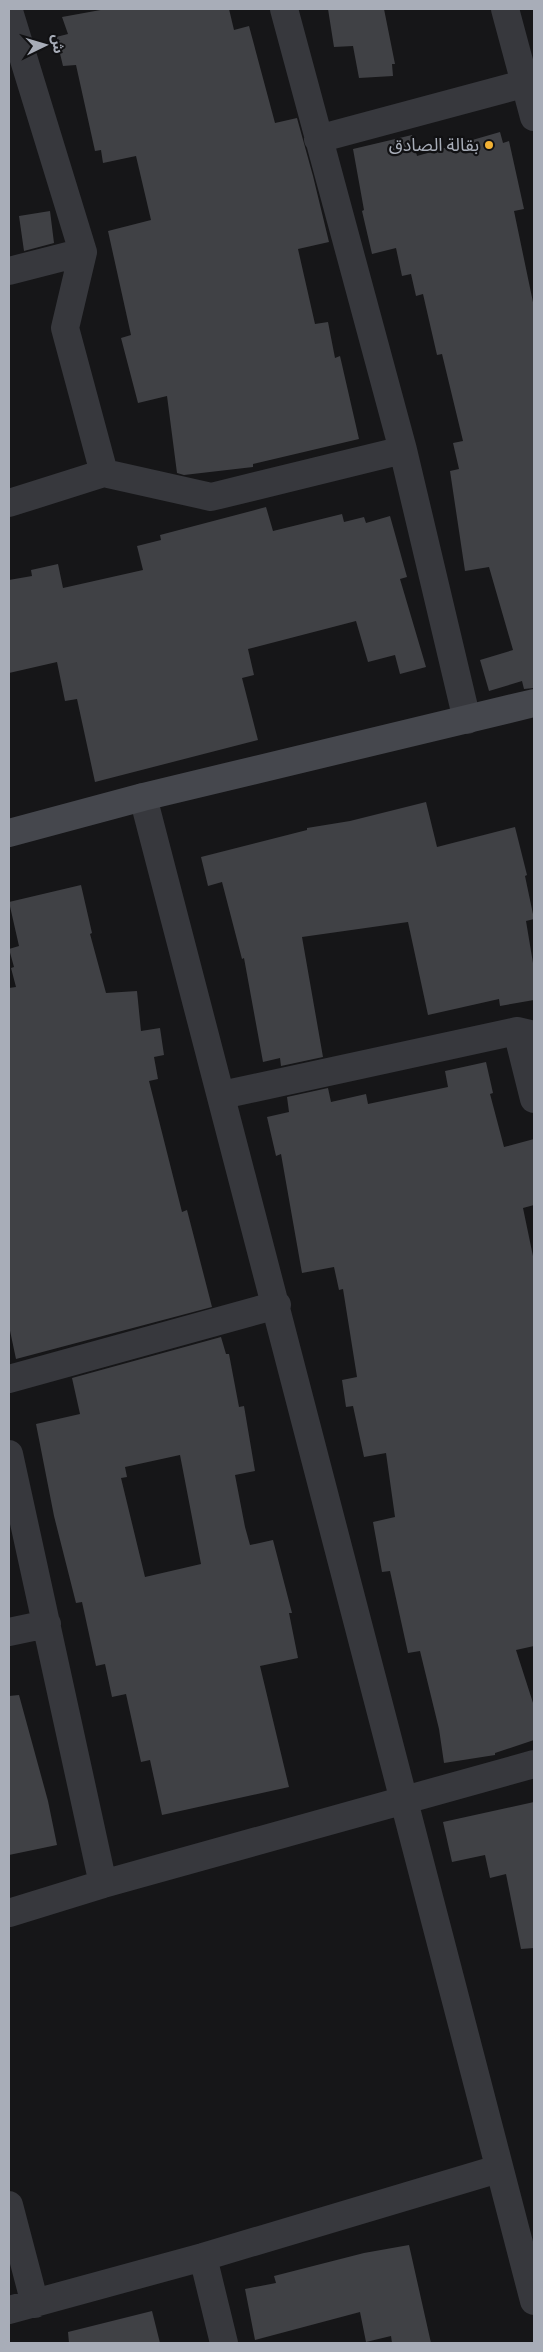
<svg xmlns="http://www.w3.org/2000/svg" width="543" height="2352" viewBox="0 0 543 2352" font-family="Signika,'Noto Sans Arabic',sans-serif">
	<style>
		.building { fill: #404145; fill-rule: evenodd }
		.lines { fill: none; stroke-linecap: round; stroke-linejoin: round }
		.street { stroke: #37383d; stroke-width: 28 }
		.secondary { stroke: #45474d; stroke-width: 28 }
		.poi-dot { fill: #f2b134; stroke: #111113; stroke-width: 2 }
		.labels { text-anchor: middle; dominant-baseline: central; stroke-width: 4.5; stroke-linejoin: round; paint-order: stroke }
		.poi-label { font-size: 18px; fill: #a8adb8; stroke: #111113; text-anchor: end }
	</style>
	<rect width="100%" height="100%" fill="#161618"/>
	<path class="building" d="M 106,9 L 229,9 L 234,30 L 249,26 L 275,123 L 297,118 L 313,176 L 329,242 L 298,249 L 315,324 L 328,322 L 335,358 L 340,356 L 359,439 L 253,464 L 253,467 L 184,475 L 177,473 L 167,396 L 138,403 L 121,338 L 131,335 L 108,231 L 151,220 L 136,156 L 103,163 L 101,150 L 95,151 L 76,65 L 63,66 L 56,37 L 68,34 L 62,17 Z
		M 328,9 L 384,9 L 395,64 L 392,64 L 393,76 L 359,78 L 353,46 L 334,47 Z
		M 500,132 L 503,143 L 509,141 L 524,209 L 514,211 L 534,307 L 534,688 L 524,689 L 522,681 L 489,691 L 480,660 L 513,650 L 489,567 L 465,571 L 450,471 L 459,469 L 453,443 L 463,441 L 442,354 L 437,355 L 423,294 L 416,296 L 411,274 L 402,276 L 396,248 L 372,254 L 362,211 L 364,210 L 353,149 L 412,135 L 417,156 Z
		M 50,211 L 54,243 L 24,251 L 19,216 Z
		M 266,507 L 273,531 L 342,514 L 344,522 L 364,517 L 366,523 L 390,516 L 407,577 L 400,579 L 426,667 L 400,674 L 395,655 L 368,662 L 356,621 L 248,649 L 254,675 L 242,678 L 258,740 L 95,782 L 77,699 L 65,701 L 57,662 L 9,673 L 9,580 L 32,576 L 31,570 L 58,564 L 63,588 L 143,570 L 137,546 L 161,540 L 160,535 Z
		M 426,802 L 437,847 L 515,827 L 527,875 L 525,876 L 534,919 L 526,921 L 534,969 L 534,1000 L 500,1006 L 499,999 L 428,1015 L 408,922 L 302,937 L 323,1057 L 281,1066 L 280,1058 L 263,1062 L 244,958 L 242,959 L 222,882 L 208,886 L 201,857 L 307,830 L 307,828 L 350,821 Z
		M 81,885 L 92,933 L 90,934 L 106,993 L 137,991 L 141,1031 L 160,1028 L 164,1055 L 154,1057 L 158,1079 L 149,1081 L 182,1212 L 187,1210 L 212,1307 L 16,1359 L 9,1326 L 9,988 L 16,987 L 11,968 L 14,967 L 9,949 L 19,946 L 9,902 Z
		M 486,1062 L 493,1093 L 490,1094 L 504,1147 L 534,1139 L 534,1205 L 523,1208 L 534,1261 L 534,1646 L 516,1650 L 534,1706 L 534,1740 L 495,1753 L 495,1755 L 444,1763 L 439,1729 L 420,1651 L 408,1653 L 390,1571 L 382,1572 L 373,1522 L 395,1517 L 386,1453 L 364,1457 L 353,1406 L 346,1407 L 342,1380 L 357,1377 L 343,1289 L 339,1290 L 334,1267 L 302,1273 L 281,1154 L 276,1156 L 267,1117 L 289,1112 L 287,1097 L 328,1088 L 331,1102 L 366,1094 L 368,1104 L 448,1087 L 445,1071 Z
		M 221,1337 L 226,1354 L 229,1354 L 239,1407 L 244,1406 L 255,1471 L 235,1475 L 245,1527 L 250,1545 L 273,1540 L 292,1613 L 289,1613 L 298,1658 L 260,1666 L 289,1787 L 162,1815 L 150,1760 L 141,1762 L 126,1694 L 112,1697 L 105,1664 L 96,1666 L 82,1602 L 76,1603 L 54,1516 L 36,1424 L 80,1414 L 72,1378 ZM 180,1455 L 201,1564 L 145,1577 L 121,1478 L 127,1477 L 125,1467 Z
		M 19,1695 L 48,1801 L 57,1845 L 9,1855 L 9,1696 Z
		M 534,1802 L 534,1948 L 521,1949 L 506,1874 L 490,1878 L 485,1855 L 452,1862 L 443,1822 Z
		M 409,2245 L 431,2343 L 392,2343 L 391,2336 L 366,2342 L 360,2312 L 255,2340 L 245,2289 L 276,2283 L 274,2276 L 364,2253 Z
		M 152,2311 L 160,2343 L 69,2343 L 68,2332 Z"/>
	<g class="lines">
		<path class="street" d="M 284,9 L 403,450 L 467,720
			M 505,9 L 534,117
			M 9,11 L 83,252 L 65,328 L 104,473
			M 318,139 L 534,81
			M 9,271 L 83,252
			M 9,503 L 104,473 L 211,497 L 403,450
			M 143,797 L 534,2301
			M 517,1031 L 534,1099
			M 222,1095 L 517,1031 L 534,1035
			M 9,1379 L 277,1305
			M 9,1454 L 103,1884
			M 9,1632 L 47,1624
			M 9,1913 L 103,1884 L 534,1764
			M 9,2205 L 35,2304
			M 203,2257 L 224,2343
			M 9,2310 L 203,2257 L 498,2169"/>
		<path class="secondary" d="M 9,833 L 143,797 L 534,703"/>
	</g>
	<circle class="poi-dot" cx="489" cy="145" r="5"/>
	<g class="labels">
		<g class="poi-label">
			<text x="479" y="145">بقالة الصادق</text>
		</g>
	</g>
	<rect width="543" height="2352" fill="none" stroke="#a8adb8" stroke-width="20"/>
	<g transform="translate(45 45) rotate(85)" stroke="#111113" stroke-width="4" paint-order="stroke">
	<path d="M0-4L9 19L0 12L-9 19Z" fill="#a8adb8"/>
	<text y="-8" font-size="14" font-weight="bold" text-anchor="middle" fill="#a8adb8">ش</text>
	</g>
</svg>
